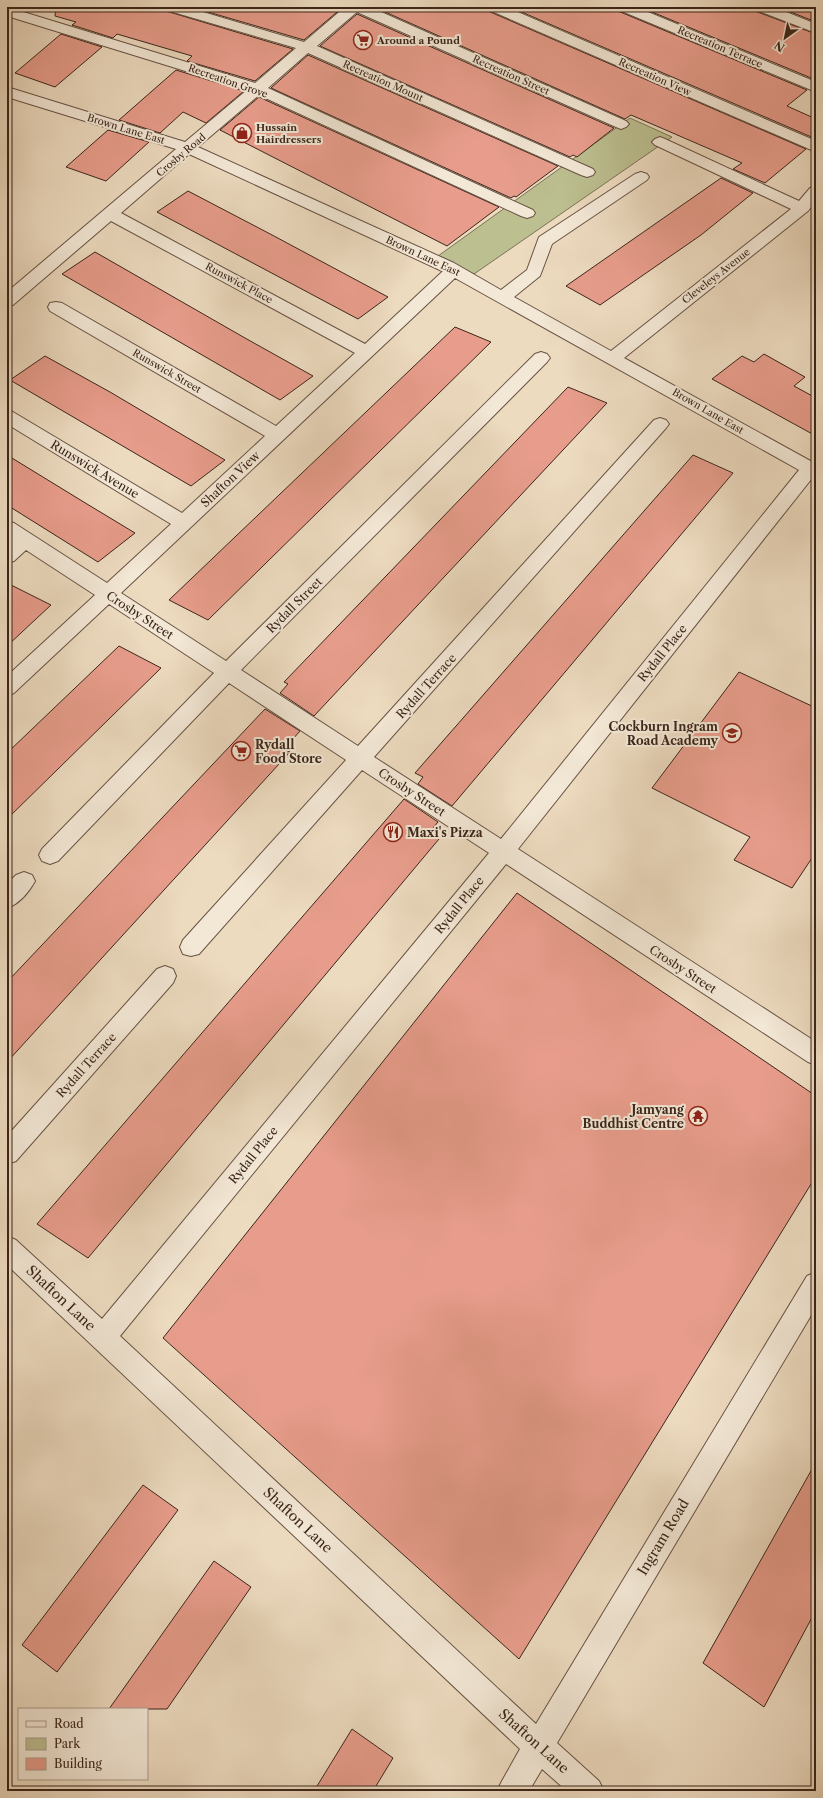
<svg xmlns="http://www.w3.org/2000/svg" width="823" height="1798" viewBox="0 0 823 1798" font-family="'Libre Caslon Text',serif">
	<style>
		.green { fill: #bcbf90; stroke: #7c7255 }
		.building { fill: #e89d8c; stroke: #3b251a }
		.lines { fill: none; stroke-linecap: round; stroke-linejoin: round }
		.minor-casing { stroke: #685244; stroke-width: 2 }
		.minor { fill: #f3e8d6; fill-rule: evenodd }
		.labels { text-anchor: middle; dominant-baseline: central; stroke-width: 4; stroke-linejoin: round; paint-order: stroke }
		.far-poi-label { font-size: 10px; font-weight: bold; fill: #3b251a; stroke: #f3e8d6; text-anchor: start }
		.far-street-label { font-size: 10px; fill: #3b251a; stroke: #f3e8d6 }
		.street-label { font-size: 12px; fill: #3b251a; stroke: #f3e8d6 }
		.poi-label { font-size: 12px; font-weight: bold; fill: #3b251a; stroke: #f3e8d6; text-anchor: end }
		.near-street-label { font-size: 14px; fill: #3b251a; stroke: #f3e8d6 }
	</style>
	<rect width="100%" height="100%" fill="#eddbc0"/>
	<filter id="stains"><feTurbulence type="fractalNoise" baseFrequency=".005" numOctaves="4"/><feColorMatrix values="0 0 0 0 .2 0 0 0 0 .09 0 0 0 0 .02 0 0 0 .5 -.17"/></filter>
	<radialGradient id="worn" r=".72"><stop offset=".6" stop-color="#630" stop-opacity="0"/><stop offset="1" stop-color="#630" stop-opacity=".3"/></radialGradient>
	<path class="green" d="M 630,118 L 672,137 L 474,274 L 438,256 Z"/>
	<path class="building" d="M 56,7 L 163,7 L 166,11 L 293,49 L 255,81 L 187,61 L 192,56 L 117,34 L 113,38 L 72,25 L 76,22 L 55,16 Z
		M 191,7 L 343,7 L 304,40 Z
		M 374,7 L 486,7 L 488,11 L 806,149 L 765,183 L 733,169 L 742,163 L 631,115 L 625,119 Z
		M 510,7 L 616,7 L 618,11 L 807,90 L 787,106 L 816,119 L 816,139 Z
		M 640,7 L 753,7 L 755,11 L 816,34 L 816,80 Z
		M 778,7 L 816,7 L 816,22 Z
		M 357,14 L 614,128 L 577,157 L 573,155 L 570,157 L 320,46 Z
		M 61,34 L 102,47 L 55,87 L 15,73 Z
		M 308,55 L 558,166 L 516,197 L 514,196 L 511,198 L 271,88 Z
		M 176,70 L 244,91 L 206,123 L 183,112 L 160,133 L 119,120 Z
		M 259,97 L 499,207 L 447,246 L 220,130 Z
		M 108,130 L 149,142 L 106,181 L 66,167 Z
		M 721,178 L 753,193 L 701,235 L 600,305 L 566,286 Z
		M 188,191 L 274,236 L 388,297 L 358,319 L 157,212 Z
		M 95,252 L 245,338 L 313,376 L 280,400 L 62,274 Z
		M 455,327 L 491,342 L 208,620 L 169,600 Z
		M 764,354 L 805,377 L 794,386 L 816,398 L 816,436 L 712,379 L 742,356 L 754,362 Z
		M 45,356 L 110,392 L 225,460 L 191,486 L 10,380 Z
		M 568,387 L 607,403 L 314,716 L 280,693 L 288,684 L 284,682 Z
		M 7,455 L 87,504 L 135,533 L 98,562 L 7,505 Z
		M 693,455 L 733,473 L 452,806 L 418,784 L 423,777 L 415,773 Z
		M 7,583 L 51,605 L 7,646 Z
		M 119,646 L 161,668 L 7,819 L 7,753 Z
		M 739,672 L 816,708 L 816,852 L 792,888 L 734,860 L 750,837 L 652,788 Z
		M 265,709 L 300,731 L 284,749 L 290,752 L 7,1062 L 7,982 Z
		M 404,799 L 438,822 L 429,833 L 439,839 L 88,1258 L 37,1224 Z
		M 517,893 L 816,1096 L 816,1176 L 519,1659 L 163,1338 Z
		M 816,1462 L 816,1610 L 764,1707 L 703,1663 Z
		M 143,1485 L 178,1510 L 57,1672 L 22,1645 Z
		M 214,1561 L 251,1587 L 167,1709 L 109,1709 Z
		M 352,1729 L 393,1758 L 373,1791 L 314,1791 Z"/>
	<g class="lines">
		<defs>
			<path id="minor" d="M 7,7 L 255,83 L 296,48 L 166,10 L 164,7 L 186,7 L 304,42 L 345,7 L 370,7 L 626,121 L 629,124 L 626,127 L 621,129 L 616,127 L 357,12 L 317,46 L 593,169 L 595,172 L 593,175 L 587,177 L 581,175 L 308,53 L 268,88 L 533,210 L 535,213 L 533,216 L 527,218 L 521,216 L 259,95 L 198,147 L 454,263 L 501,290 L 527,270 L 539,237 L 635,174 L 641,172 L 647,174 L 649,177 L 647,180 L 552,244 L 540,276 L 514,297 L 611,351 L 791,209 L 655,145 L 652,142 L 655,139 L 660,137 L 665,139 L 799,201 L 810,188 L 816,186 L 816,201 L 808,211 L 624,358 L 816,464 L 816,478 L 813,477 L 518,849 L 816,1042 L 816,1065 L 808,1062 L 506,864 L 120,1336 L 536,1724 L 807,1276 L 816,1272 L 816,1307 L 557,1743 L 599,1781 L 604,1791 L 567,1791 L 542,1769 L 529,1791 L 497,1791 L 502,1781 L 520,1749 L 7,1265 L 7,1236 L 16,1240 L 102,1319 L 489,853 L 362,770 L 199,954 L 191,956 L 183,954 L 180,947 L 183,940 L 346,760 L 229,683 L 58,861 L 50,864 L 42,861 L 39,855 L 42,849 L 214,673 L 109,604 L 14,693 L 7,696 L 7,676 L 95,595 L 26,550 L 14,561 L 7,563 L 7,545 L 12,541 L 7,537 L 7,521 L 14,523 L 107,583 L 171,524 L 7,424 L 7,410 L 13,412 L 182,513 L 265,436 L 50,311 L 48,307 L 50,303 L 56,302 L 62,303 L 276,426 L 355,353 L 111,221 L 13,305 L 7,306 L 7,292 L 176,149 L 7,97 L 7,87 L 185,142 L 247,90 L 7,16 ZM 189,154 L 442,271 L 443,271 L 365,344 L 121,213 ZM 455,278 L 799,470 L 501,839 L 374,757 L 666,428 L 669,424 L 666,420 L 660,418 L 654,420 L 358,746 L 241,670 L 547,362 L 550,358 L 547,354 L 541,352 L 535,354 L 226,661 L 121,593 Z
				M 487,7 L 506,7 L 816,141 L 816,152 L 489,10 Z
				M 617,7 L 636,7 L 816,82 L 816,92 L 619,10 Z
				M 754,7 L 774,7 L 816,24 L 816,33 L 756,10 Z
				M 24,872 L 32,875 L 35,881 C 29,892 19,904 7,908 L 7,884 L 16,875 Z
				M 165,966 L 173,969 L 176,976 L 173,983 L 16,1161 L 7,1164 L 7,1136 L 157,969 Z"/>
		</defs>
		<use href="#minor" class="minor-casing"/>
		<use href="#minor" class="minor"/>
	</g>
	<defs>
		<symbol id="supermarket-ring" viewBox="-11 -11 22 22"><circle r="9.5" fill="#f3e8d6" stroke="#8f2418" stroke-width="1.5"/><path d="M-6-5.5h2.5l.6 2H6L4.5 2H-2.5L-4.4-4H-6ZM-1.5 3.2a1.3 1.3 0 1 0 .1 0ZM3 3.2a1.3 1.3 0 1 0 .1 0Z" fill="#8f2418"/></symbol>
		<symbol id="shop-ring" viewBox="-11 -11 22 22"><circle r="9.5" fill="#f3e8d6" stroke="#8f2418" stroke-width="1.5"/><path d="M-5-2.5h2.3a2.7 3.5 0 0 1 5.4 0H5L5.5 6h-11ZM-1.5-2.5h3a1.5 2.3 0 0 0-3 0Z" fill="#8f2418"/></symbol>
		<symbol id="school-ring" viewBox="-11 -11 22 22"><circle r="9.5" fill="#f3e8d6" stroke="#8f2418" stroke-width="1.5"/><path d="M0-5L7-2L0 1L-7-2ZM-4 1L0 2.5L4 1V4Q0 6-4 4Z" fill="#8f2418"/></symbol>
		<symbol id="restaurant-ring" viewBox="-11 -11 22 22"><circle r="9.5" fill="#f3e8d6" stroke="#8f2418" stroke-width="1.5"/><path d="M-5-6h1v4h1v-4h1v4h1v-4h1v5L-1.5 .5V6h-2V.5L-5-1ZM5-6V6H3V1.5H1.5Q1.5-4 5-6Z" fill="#8f2418"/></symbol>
		<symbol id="temple-ring" viewBox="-11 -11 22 22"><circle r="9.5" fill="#f3e8d6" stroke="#8f2418" stroke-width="1.5"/><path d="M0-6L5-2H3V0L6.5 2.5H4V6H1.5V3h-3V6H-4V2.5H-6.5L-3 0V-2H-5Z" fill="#8f2418"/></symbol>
	</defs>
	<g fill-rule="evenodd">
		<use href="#supermarket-ring" x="352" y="29" width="22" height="22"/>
		<use href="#shop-ring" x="231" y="122" width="22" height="22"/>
		<use href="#school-ring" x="721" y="722" width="22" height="22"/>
		<use href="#supermarket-ring" x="230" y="740" width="22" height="22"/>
		<use href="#restaurant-ring" x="382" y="821" width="22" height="22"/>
		<use href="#temple-ring" x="687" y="1105" width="22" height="22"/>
	</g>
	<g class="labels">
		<g class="far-poi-label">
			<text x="377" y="40">Around a Pound</text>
			<text x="256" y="127">Hussain<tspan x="256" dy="12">Hairdressers</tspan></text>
		</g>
		<g class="far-street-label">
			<text transform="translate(720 47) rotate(23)">Recreation Terrace</text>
			<text transform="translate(511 75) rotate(24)">Recreation Street</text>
			<text transform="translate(655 77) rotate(24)">Recreation View</text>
			<text transform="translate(228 81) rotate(19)">Recreation Grove</text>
			<text transform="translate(383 81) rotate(24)">Recreation Mount</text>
			<text transform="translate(126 129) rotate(17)">Brown Lane East</text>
			<text transform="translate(181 155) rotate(-40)">Crosby Road</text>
			<text transform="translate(423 256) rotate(25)">Brown Lane East</text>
			<text transform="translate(716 276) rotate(-38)">Cleveleys Avenue</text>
			<text transform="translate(239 283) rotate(28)">Runswick Place</text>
			<text transform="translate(167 371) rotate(30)">Runswick Street</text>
			<text transform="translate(708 411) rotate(30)">Brown Lane East</text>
		</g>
		<g class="street-label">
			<text transform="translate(95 469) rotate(31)">Runswick Avenue</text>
			<text transform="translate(230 479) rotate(-43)">Shafton View</text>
			<text transform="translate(294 605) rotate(-45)">Rydall Street</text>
			<text transform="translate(140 615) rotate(33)">Crosby Street</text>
			<text transform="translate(662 653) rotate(-51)">Rydall Place</text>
			<text transform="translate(426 686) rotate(-48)">Rydall Terrace</text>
			<text transform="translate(412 792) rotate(33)">Crosby Street</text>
			<text transform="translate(459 905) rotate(-51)">Rydall Place</text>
			<text transform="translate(683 969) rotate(33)">Crosby Street</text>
			<text transform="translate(86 1065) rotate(-48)">Rydall Terrace</text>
			<text transform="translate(253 1155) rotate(-51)">Rydall Place</text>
		</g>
		<g class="poi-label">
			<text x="718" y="726">Cockburn Ingram<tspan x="718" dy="14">Road Academy</tspan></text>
			<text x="255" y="744" text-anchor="start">Rydall<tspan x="255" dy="14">Food Store</tspan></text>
			<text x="407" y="832" text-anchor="start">Maxi's Pizza</text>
			<text x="684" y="1109">Jamyang<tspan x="684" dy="14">Buddhist Centre</tspan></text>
		</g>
		<g class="near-street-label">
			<text transform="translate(61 1298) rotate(43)">Shafton Lane</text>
			<text transform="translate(298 1520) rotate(43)">Shafton Lane</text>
			<text transform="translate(663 1537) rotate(-59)">Ingram Road</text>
			<text transform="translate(534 1741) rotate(42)">Shafton Lane</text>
		</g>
	</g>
	<rect width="823" height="1798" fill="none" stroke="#eddbc0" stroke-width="24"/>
	<rect x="8" y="8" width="807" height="1782" fill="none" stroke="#3b251a" stroke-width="2"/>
	<rect x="12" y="12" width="799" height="1774" fill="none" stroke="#3b251a"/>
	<rect x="18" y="1708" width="130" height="72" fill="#f3e8d6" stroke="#a99a8b"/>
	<rect x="26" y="1721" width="20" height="6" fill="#f3e8d6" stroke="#a99a8b"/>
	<text x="54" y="1728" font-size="12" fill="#3b251a">Road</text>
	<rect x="26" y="1738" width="20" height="12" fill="#bcbf90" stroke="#a99a8b"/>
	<text x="54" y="1748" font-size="12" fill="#3b251a">Park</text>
	<rect x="26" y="1758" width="20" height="12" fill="#e89d8c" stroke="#a99a8b"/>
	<text x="54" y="1768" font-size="12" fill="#3b251a">Building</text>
	<g transform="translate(785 38) rotate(213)" stroke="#f3e8d6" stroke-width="3" paint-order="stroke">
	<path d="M0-3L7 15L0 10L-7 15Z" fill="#3b251a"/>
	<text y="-6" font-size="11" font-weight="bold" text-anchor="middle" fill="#3b251a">N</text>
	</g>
	<rect width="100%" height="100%" filter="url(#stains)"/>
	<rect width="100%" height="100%" fill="url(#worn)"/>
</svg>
